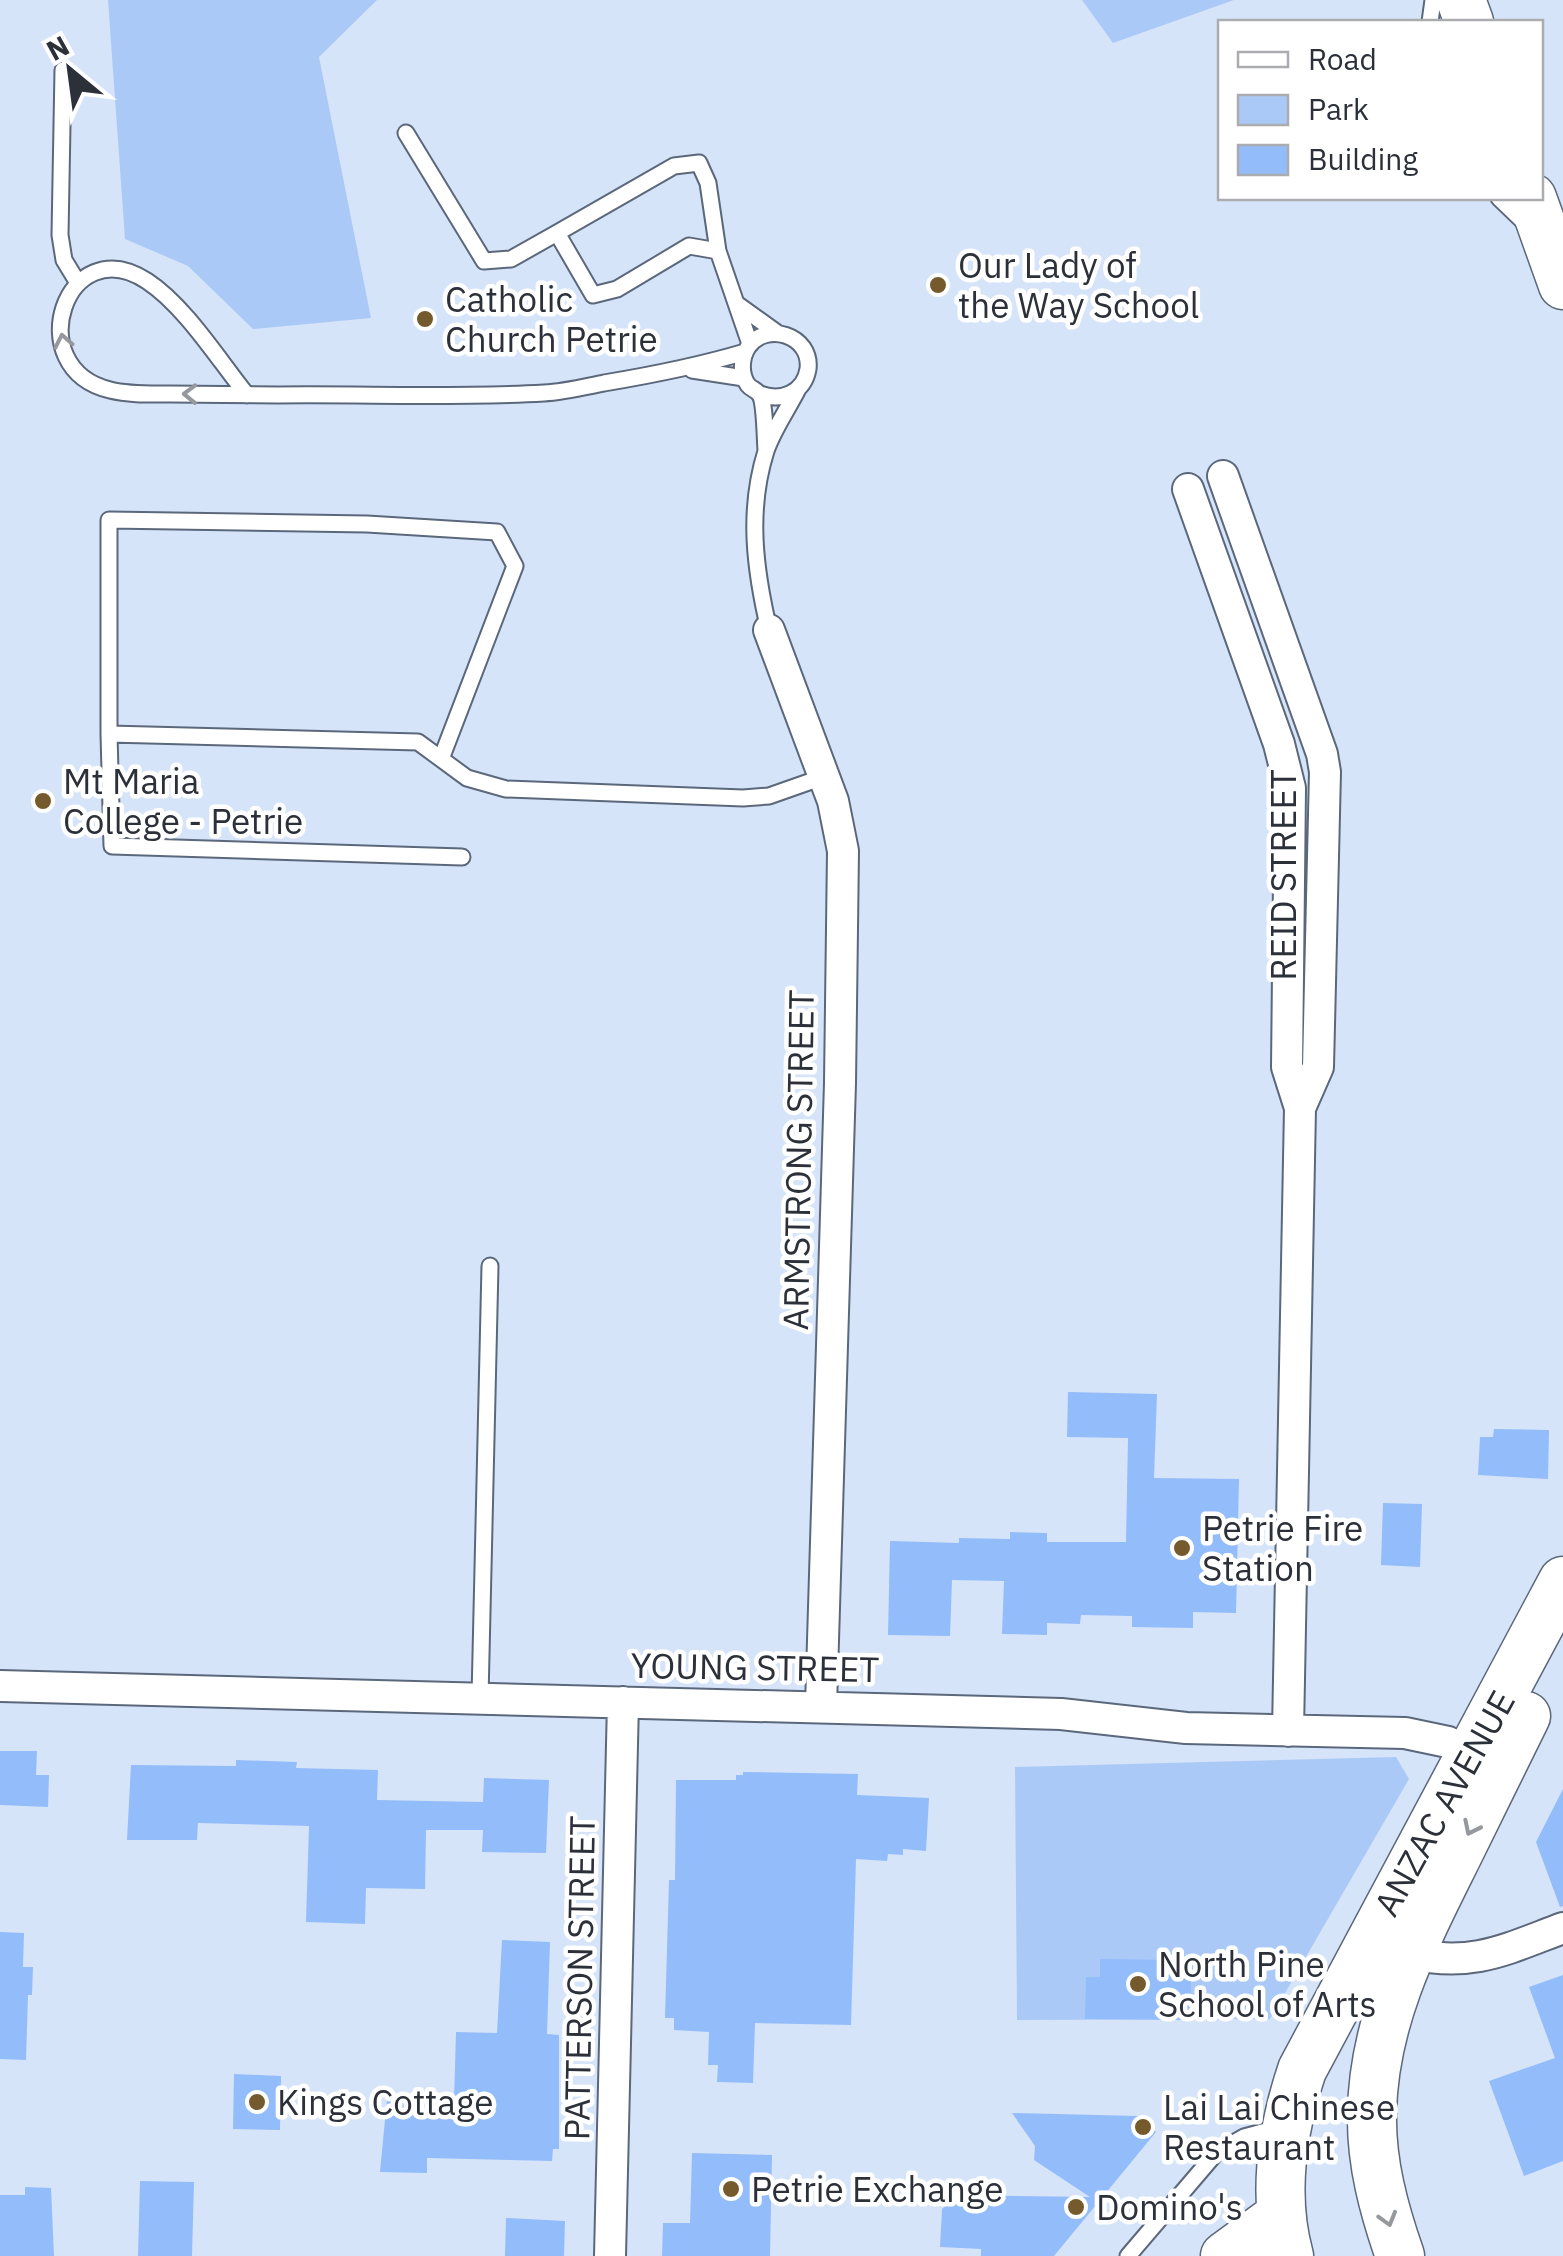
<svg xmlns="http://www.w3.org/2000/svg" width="1563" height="2256" viewBox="0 0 1563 2256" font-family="'IBM Plex Sans',sans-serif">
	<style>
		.green { fill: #abc9f7 }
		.building { fill: #93bcfa }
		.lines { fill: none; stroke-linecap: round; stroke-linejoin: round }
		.service-casing { stroke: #5b677a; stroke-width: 19 }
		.minor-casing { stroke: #5b677a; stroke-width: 34 }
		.trunk-casing { stroke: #5b677a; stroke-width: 51 }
		.service { stroke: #fff; stroke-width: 15 }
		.minor { stroke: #fff; stroke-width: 30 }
		.trunk { stroke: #fff; stroke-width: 48 }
		.oneway { stroke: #95989c }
		.poi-dot { fill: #755a2d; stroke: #fff; stroke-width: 4 }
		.labels { text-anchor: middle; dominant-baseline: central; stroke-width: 9; stroke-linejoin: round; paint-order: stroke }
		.poi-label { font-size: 35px; fill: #2b3039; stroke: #fff; text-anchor: start }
		.street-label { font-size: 35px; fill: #2b3039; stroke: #fff }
	</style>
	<rect width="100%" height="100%" fill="#d6e4fa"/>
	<path class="green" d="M 108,0 L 377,0 L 319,57 L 371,318 L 253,329 L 188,266 L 125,239 Z
		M 1082,0 L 1234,0 L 1113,43 Z
		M 1396,1757 L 1409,1779 L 1270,2019 L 1017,2020 L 1015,1767 Z"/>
	<path class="building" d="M 1068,1392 L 1157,1394 L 1154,1478 L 1239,1479 L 1236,1613 L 1193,1612 L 1193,1628 L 1132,1627 L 1132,1616 L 1081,1615 L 1080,1624 L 1047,1623 L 1047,1635 L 1002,1634 L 1004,1581 L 952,1580 L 950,1636 L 888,1635 L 890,1541 L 959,1543 L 959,1538 L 1010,1539 L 1010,1532 L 1047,1533 L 1047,1542 L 1126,1542 L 1128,1438 L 1067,1437 Z
		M 1494,1429 L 1549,1430 L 1548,1479 L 1478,1475 L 1480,1437 L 1493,1437 Z
		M 1383,1503 L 1422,1504 L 1420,1567 L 1381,1565 Z
		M 0,1751 L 37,1751 L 36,1775 L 49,1775 L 48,1807 L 0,1805 Z
		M 236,1760 L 297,1762 L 296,1768 L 378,1770 L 377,1800 L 483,1802 L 484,1778 L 549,1780 L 546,1853 L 482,1852 L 483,1830 L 426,1830 L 425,1889 L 366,1888 L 365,1924 L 306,1922 L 309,1826 L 198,1823 L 197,1840 L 127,1840 L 131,1765 L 236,1766 Z
		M 743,1772 L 858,1774 L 857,1795 L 929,1798 L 926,1851 L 903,1849 L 903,1855 L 888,1854 L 887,1861 L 856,1859 L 851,2025 L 755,2023 L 753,2083 L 717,2082 L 718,2065 L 708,2065 L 709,2032 L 674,2030 L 674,2018 L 665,2018 L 669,1880 L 675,1880 L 676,1780 L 736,1780 L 736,1775 L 743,1775 Z
		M 1563,1789 L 1563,1906 L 1560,1907 L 1536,1842 Z
		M 0,1932 L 24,1933 L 23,1967 L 33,1967 L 32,1995 L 28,1995 L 26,2060 L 0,2059 Z
		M 502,1940 L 550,1942 L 547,2034 L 559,2035 L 559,2149 L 553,2149 L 552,2161 L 427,2158 L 427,2173 L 380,2172 L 387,2099 L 454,2101 L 456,2032 L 497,2033 Z
		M 1100,1959 L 1182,1960 L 1182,1978 L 1191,1979 L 1190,2020 L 1085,2019 L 1086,1977 L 1100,1977 Z
		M 1563,1975 L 1563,2161 L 1524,2176 L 1489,2081 L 1555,2058 L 1529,1987 Z
		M 234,2074 L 281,2076 L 280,2130 L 233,2129 Z
		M 1012,2113 L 1138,2116 L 1156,2132 L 1054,2256 L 981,2256 L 981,2249 L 940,2247 L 942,2209 L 958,2195 L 1090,2197 L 1034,2160 L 1035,2146 Z
		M 692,2153 L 772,2155 L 770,2256 L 662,2256 L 663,2223 L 690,2223 Z
		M 140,2181 L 194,2182 L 192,2256 L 138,2256 Z
		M 25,2187 L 51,2188 L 54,2256 L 0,2256 L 0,2195 L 25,2195 Z
		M 506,2218 L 565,2221 L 564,2256 L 505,2256 Z"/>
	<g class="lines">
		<defs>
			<path id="service" d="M 1430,22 L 1433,0
				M 63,70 L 60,235 L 64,260 L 78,283
				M 406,133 L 484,261 L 511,259 L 557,233
				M 1499,198 L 1525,223
				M 718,251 L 708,183 L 699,163 L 674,166 L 557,233 L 593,295 L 617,289 L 689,246 L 718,251 L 750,344
				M 737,304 L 776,332
				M 692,370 L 744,378
				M 760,394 C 781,402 804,393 808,369 C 812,335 766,321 748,347 C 741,358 740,374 748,385 C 751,389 757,390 760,395 C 765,403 765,439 766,450
				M 247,395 C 218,359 185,306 147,281 C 66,228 19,368 110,390 C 130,395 151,394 171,394 C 207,394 242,395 278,395 C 366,394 456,398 544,393 C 564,392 584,387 604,383 C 652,375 698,366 745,352
				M 769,630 C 755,570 747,511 766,451 C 773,430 788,409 798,389
				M 109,734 L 112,846 L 462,857
				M 441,759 L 515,566 L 497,532 L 367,524 L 109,520 L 109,734 L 418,742 L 467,778 L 506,789 L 743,798 L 769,796 L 823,777
				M 480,1698 L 490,1266
				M 1128,2256 L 1216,2153 L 1244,2137 L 1281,2127"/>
			<path id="minor" d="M 1223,476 L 1322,754 L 1325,772 L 1318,1067 L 1300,1108
				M 1188,489 L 1279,744 L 1290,788 L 1287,1067 L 1300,1108 L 1288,1731
				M 769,630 L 833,801 L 843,851 L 840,1083 L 821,1706
				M 0,1686 L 1061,1714 L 1186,1728 L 1405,1733 L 1448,1742 L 1485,1760
				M 1410,1954 C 1474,1967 1504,1950 1563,1928
				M 610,2256 L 623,1702"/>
			<path id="trunk" d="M 1461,0 L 1469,22
				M 1532,198 L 1563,285
				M 1225,2256 L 1281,2215
				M 1289,2256 C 1272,2194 1282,2130 1302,2070 L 1563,1581
				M 1400,2256 C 1384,2210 1371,2163 1372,2114 C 1373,2019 1417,1937 1458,1854 C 1481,1808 1503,1762 1526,1716"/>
		</defs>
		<use href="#service" class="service-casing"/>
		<use href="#minor" class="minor-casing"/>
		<use href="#trunk" class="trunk-casing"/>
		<use href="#service" class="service"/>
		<use href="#minor" class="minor"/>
		<use href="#trunk" class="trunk"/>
	</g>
	<defs><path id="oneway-chevron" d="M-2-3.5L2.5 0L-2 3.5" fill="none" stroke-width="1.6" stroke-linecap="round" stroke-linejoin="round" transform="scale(2.5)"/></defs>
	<g class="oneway">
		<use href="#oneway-chevron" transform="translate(63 341) rotate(-101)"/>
		<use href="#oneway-chevron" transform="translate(190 394) rotate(-179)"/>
		<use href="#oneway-chevron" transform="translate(1471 1828) rotate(116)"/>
		<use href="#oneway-chevron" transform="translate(1388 2219) rotate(74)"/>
	</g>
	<g class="poi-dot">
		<circle cx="938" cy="285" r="10"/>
		<circle cx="425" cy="319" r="10"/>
		<circle cx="43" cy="801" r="10"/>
		<circle cx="1182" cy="1548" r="10"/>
		<circle cx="1138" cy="1984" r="10"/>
		<circle cx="257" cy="2102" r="10"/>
		<circle cx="1143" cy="2127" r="10"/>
		<circle cx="731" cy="2189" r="10"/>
		<circle cx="1076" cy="2207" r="10"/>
	</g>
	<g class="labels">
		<g class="poi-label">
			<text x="958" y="265">Our Lady of<tspan x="958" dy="40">the Way School</tspan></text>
			<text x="445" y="299">Catholic<tspan x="445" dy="40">Church Petrie</tspan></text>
			<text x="63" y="781">Mt Maria<tspan x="63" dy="40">College - Petrie</tspan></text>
			<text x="1202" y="1528">Petrie Fire<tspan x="1202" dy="40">Station</tspan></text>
			<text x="1158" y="1964">North Pine<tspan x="1158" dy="40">School of Arts</tspan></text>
			<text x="277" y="2102">Kings Cottage</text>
			<text x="1163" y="2107">Lai Lai Chinese<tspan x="1163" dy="40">Restaurant</tspan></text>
			<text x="751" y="2189">Petrie Exchange</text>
			<text x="1096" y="2207">Domino's</text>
		</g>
		<g class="street-label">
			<text transform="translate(1283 875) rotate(-90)">REID STREET</text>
			<text transform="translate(798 1160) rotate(-89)">ARMSTRONG STREET</text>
			<text transform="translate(755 1667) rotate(1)">YOUNG STREET</text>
			<text transform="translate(1444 1803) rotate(-61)">ANZAC AVENUE</text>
			<text transform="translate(579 1978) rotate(-89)">PATTERSON STREET</text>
		</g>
	</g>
	<rect x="1218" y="20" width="325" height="180" fill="#ffffff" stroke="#aaacb0" stroke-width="2.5"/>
	<rect x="1238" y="52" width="50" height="15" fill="#ffffff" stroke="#aaacb0" stroke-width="2.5"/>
	<text x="1308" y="70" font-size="30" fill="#2b3039">Road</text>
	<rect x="1238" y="95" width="50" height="30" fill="#abc9f7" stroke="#aaacb0" stroke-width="2.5"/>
	<text x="1308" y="120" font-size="30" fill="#2b3039">Park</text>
	<rect x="1238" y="145" width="50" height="30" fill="#93bcfa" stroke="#aaacb0" stroke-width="2.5"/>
	<text x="1308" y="170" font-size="30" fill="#2b3039">Building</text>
	<g transform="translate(70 70) rotate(331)" stroke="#ffffff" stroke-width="8" paint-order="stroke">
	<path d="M0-8L18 38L0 25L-18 38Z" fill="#2b3039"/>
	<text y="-15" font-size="28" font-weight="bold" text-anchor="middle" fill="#2b3039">N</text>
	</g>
</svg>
